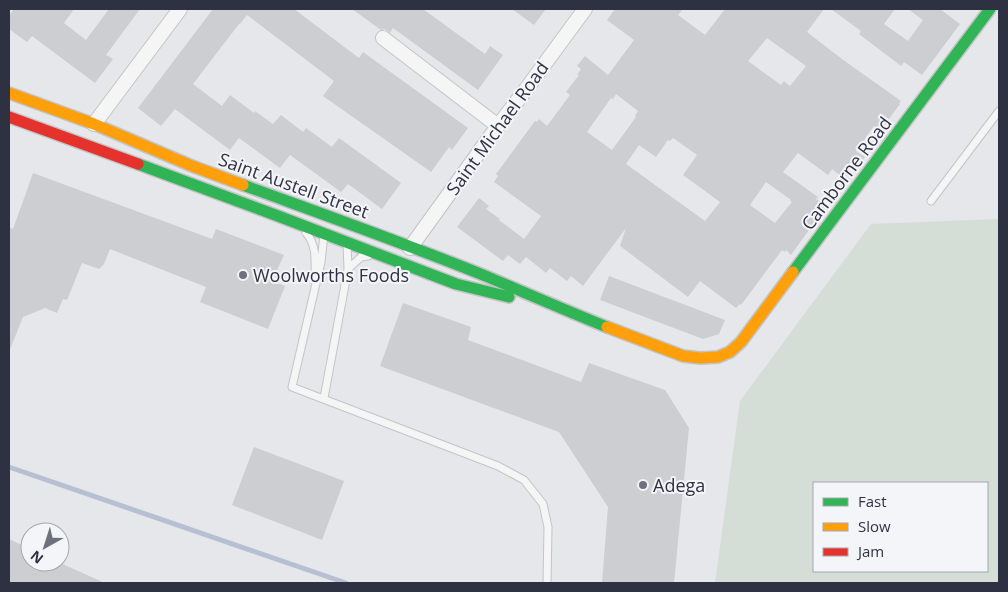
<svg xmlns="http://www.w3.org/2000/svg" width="1008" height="592" viewBox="0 0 1008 592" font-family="'Open Sans',sans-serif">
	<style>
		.green { fill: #d4ddd6; fill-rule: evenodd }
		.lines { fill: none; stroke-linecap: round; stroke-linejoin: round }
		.stream { stroke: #b7bfd2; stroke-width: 5 }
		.building { fill: #cdced2; fill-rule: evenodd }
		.lane-casing { stroke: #c2c4c6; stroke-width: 9 }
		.street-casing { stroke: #c2c4c6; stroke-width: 16 }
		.fast-casing { stroke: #c2c4c6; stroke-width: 14 }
		.slow-casing { stroke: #c2c4c6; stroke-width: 14 }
		.jam-casing { stroke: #c2c4c6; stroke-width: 14 }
		.lane { stroke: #f5f5f6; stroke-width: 7 }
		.street { stroke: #f5f5f6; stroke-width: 14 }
		.fast { stroke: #30b455; stroke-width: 11 }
		.slow { stroke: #ff9f0a; stroke-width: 11 }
		.jam { stroke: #e5322d; stroke-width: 11 }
		.poi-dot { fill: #6d717d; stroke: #f4f5f8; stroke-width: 2 }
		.labels { text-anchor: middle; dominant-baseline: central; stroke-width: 4; stroke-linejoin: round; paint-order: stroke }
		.street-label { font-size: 18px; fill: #2d3142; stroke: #f4f5f8 }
		.poi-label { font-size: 18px; fill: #2d3142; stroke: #f4f5f8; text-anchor: start }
	</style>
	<rect width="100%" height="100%" fill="#e5e7ea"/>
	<path class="green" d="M 999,219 L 999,583 L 715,583 L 740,401 L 871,224 ZM 814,483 L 987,483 L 987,571 L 814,571 Z"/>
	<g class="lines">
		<path class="stream" d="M 9,467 L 346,583"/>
	</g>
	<path class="building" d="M 14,9 L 74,9 L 64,23 L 86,40 L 109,9 L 140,9 L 106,55 L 113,59 L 95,83 L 32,36 L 27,42 L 9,29 L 9,16 Z
		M 213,9 L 294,9 L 359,58 L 363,52 L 468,128 L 452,150 L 449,147 L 431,172 L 323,96 L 334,81 L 247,15 L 240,24 L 239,24 L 193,84 L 222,106 L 230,95 L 254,113 L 255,111 L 273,124 L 281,115 L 303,132 L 306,128 L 332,147 L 339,138 L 401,183 L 382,209 L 348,184 L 341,192 L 290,155 L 280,168 L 239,138 L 230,150 L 175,109 L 161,126 L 138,108 Z
		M 352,9 L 423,9 L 485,54 L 490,46 L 503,55 L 478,90 L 393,28 L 390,33 L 385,29 L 381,30 Z
		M 512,9 L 546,9 L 534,25 Z
		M 615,9 L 683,9 L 678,15 L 705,35 L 725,9 L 824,9 L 807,32 L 842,59 L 901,101 L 899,103 L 900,104 L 880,131 L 874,126 L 856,151 L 865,157 L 855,170 L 850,166 L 842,177 L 832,169 L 828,175 L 798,153 L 783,172 L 818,197 L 816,199 L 826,206 L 791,255 L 786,250 L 785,252 L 782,250 L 741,305 L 740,304 L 736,308 L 700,281 L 688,297 L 620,246 L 626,228 L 583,286 L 571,276 L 567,281 L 550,268 L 546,273 L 526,257 L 520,264 L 508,255 L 503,261 L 457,227 L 479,198 L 489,206 L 486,209 L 500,219 L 499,220 L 524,239 L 541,216 L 494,182 L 498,176 L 496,174 L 535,121 L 537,122 L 539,119 L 547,126 L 570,95 L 566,92 L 579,75 L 577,75 L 581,69 L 577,66 L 585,56 L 608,75 L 634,40 L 607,20 ZM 767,38 L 806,66 L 790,86 L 784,81 L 781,85 L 748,61 ZM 616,94 L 638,111 L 635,116 L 636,117 L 612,150 L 587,132 L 611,98 L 613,99 ZM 673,138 L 697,155 L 683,175 L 720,202 L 705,221 L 626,164 L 639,145 L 656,157 L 668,140 L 670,141 ZM 766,182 L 791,200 L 790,201 L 792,202 L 775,223 L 750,205 Z
		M 831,9 L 895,9 L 884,24 L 908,41 L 923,20 L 908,9 L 940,9 L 960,24 L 922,75 L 904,62 L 901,66 L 859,34 L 861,31 Z
		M 33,173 L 212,239 L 216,229 L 284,255 L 272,281 L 285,286 L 268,329 L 200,302 L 206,287 L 110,249 L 104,264 L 99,269 L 82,263 L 67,300 L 63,299 L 57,313 L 45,308 L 23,317 L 9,352 L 9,227 L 13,229 Z
		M 609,276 L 725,320 L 719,334 L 703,339 L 600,300 Z
		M 403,303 L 471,327 L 468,340 L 581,382 L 589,363 L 665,390 L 689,428 L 674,583 L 602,583 L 608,507 L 559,432 L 380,366 Z
		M 254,447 L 344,481 L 322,540 L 232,505 Z
		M 9,539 L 30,549 L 30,562 L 58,562 L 105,583 L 9,583 Z"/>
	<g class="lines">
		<defs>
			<path id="lane" d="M 931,201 L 999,111
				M 306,233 C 317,245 315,261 315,275
				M 324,235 L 321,262 L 292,387 L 498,466 L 524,480 L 543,504 L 548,527 L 547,583
				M 348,269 L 361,257 L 368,256
				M 324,398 L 348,269 L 347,244"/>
			<path id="street" d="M 383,38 L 498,126
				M 94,124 L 180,9
				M 410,248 L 498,126 L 524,92 L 585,9"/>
			<path id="fast" d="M 138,164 L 278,216 L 456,284 L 509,297
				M 243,185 C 325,215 407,244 488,277 C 528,294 567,311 607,327
				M 793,272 L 990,9"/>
			<path id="slow" d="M 9,93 L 94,124 L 192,166 L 243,185
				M 607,327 L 683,356 L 700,358 L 718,357 L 730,352 L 741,342 L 793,272"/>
			<path id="jam" d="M 9,117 L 138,164"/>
		</defs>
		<use href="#lane" class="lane-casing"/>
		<use href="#street" class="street-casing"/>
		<use href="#fast" class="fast-casing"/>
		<use href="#slow" class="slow-casing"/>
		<use href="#jam" class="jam-casing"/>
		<use href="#lane" class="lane"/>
		<use href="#street" class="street"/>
		<use href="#fast" class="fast"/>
		<use href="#slow" class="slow"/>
		<use href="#jam" class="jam"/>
	</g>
	<g class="poi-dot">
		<circle cx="243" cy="275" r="5"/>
		<circle cx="643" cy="485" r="5"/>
	</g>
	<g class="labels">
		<g class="street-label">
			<text transform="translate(497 128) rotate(-54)">Saint Michael Road</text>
			<text transform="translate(846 173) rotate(-53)">Camborne Road</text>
			<text transform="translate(294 185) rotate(20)">Saint Austell Street</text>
		</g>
		<g class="poi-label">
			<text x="253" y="275">Woolworths Foods</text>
			<text x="653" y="485">Adega</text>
		</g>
	</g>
	<rect width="1008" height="592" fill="none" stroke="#2d3142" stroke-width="20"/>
	<rect x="813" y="482" width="175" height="90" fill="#f4f5f8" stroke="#a4a7af"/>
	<rect x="823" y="498" width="25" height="8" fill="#30b455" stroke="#a4a7af"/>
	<text x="858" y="507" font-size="15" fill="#2d3142">Fast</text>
	<rect x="823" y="523" width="25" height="8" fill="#ff9f0a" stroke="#a4a7af"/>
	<text x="858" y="532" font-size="15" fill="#2d3142">Slow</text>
	<rect x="823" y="548" width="25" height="8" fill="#e5322d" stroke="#a4a7af"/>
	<text x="858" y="557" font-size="15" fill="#2d3142">Jam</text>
	<g transform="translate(45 547) rotate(219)"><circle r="24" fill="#f4f5f8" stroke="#a4a7af"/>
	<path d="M0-4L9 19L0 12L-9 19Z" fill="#6d717d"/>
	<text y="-8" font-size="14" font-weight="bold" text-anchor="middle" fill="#2d3142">N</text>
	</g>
</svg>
